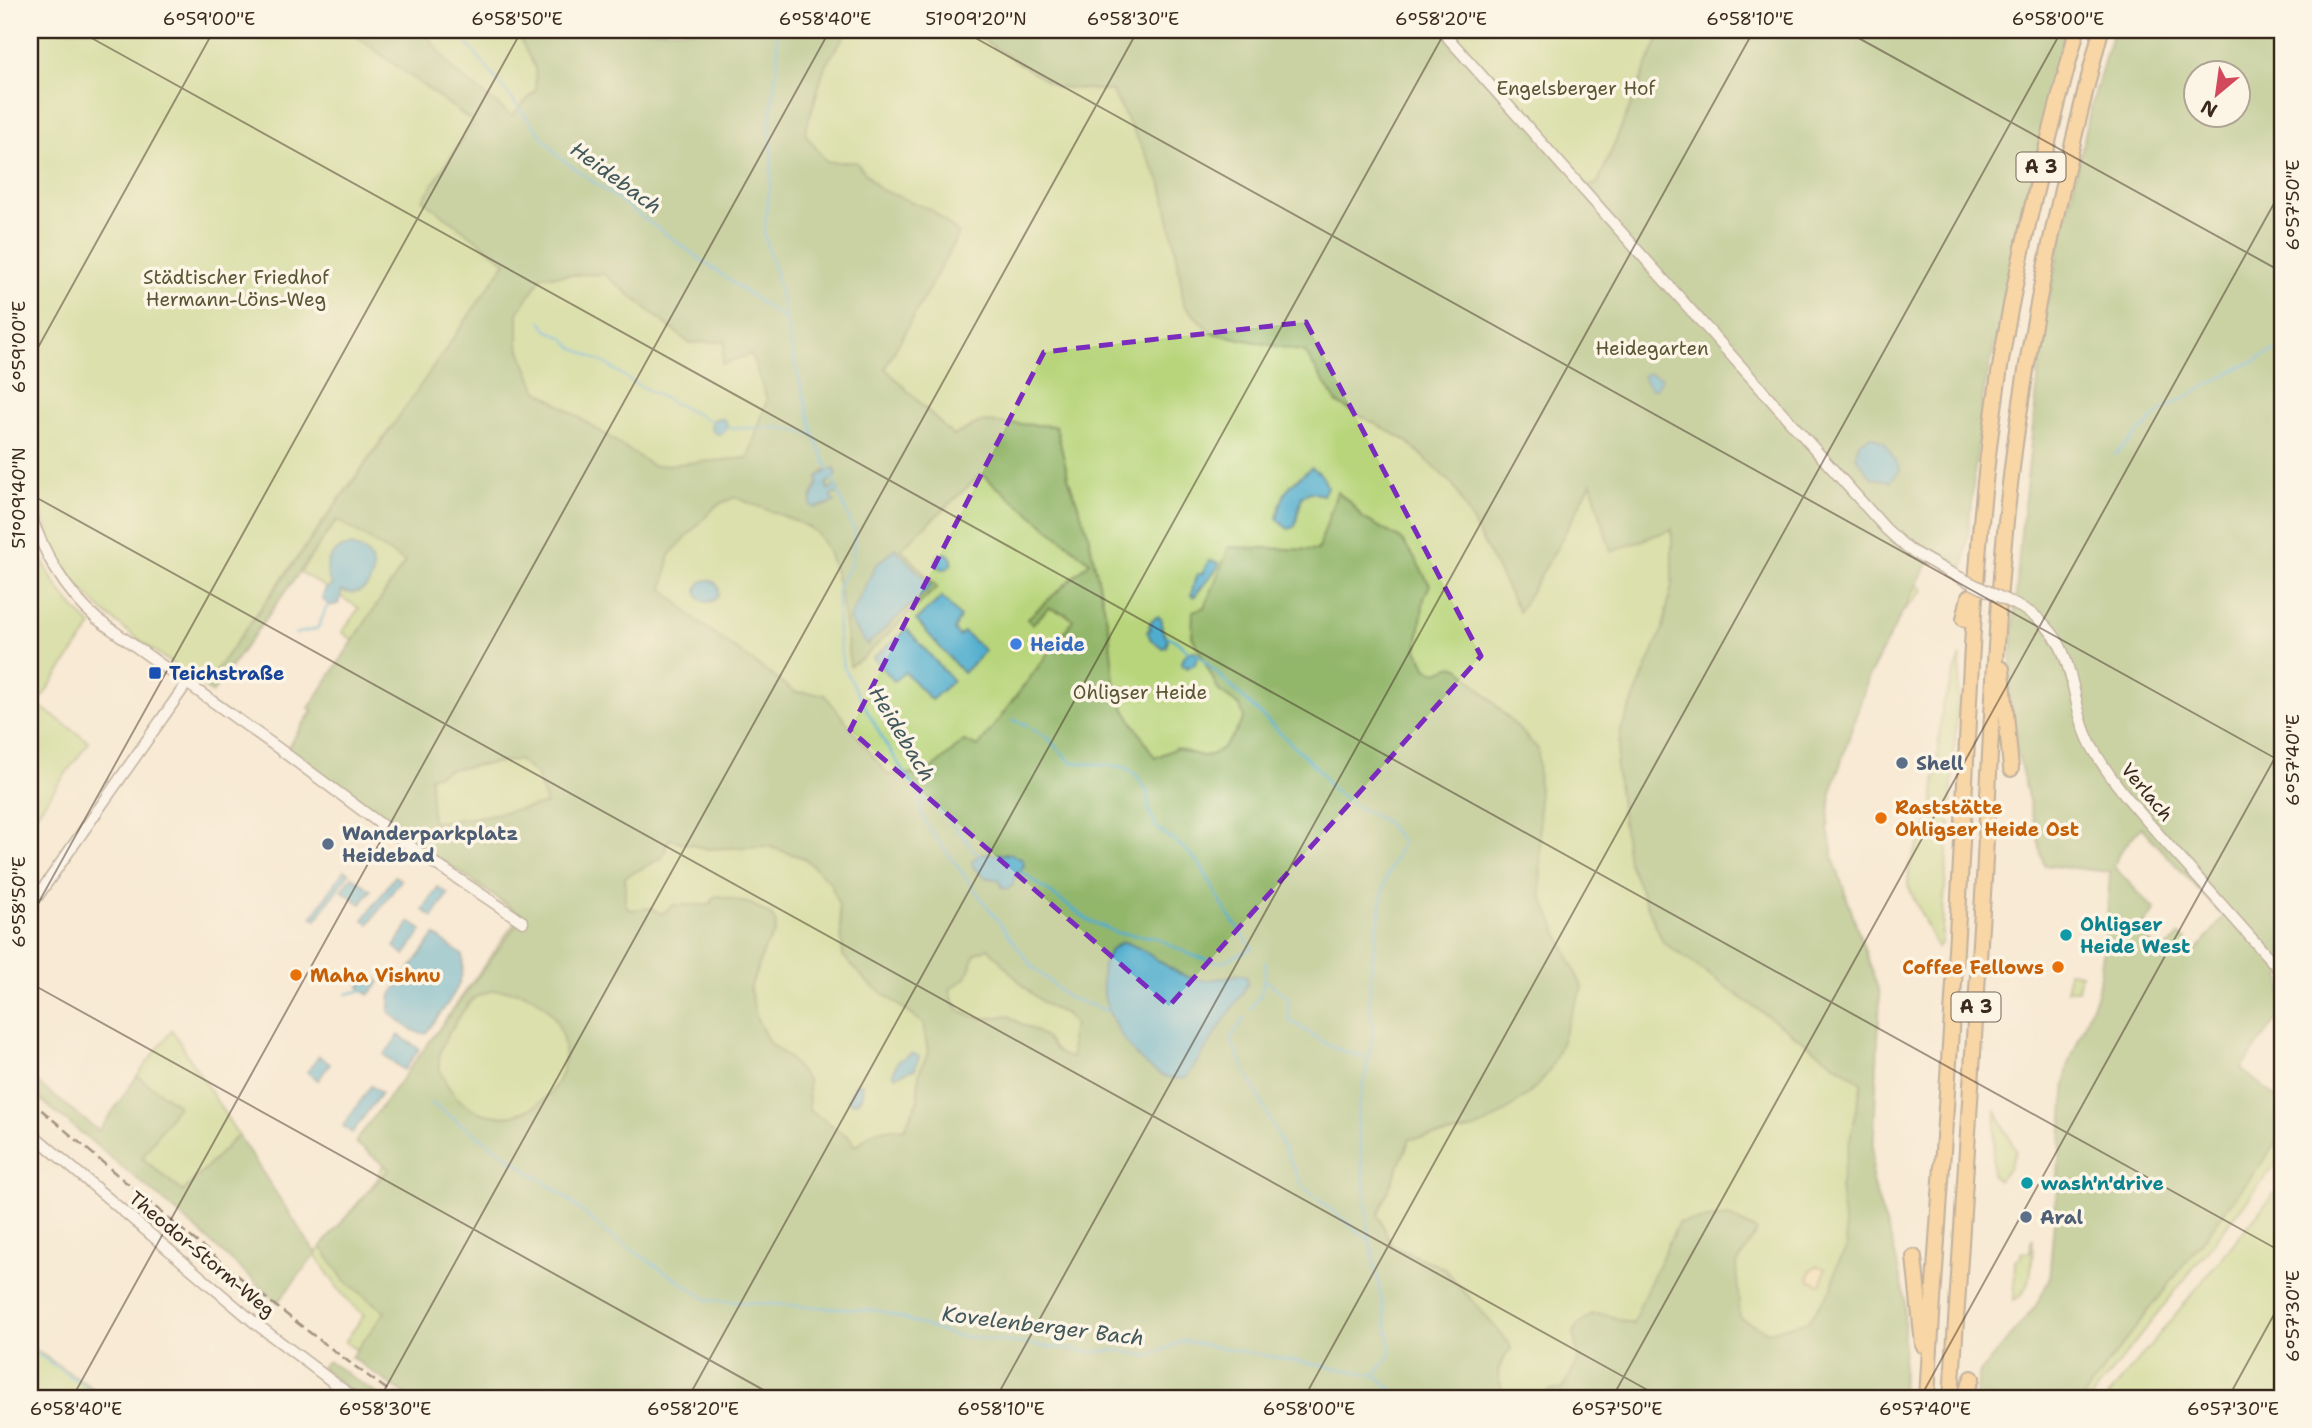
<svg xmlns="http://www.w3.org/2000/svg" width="2312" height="1428" viewBox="0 0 2312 1428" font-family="'Shantell Sans',sans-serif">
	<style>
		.green { fill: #b8d57b; stroke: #7a804c; stroke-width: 2 }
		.forest { fill: #92b66b; stroke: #667044; stroke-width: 2; fill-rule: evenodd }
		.sand { fill: #eeda9e; stroke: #94825e; stroke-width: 2 }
		.water { fill: #50adcf; stroke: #466c76; stroke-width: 2 }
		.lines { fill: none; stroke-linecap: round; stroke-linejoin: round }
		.stream { stroke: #50adcf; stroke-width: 2.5 }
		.minor-casing { stroke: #7d6d5e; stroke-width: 13 }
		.highway-casing { stroke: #7d6d5e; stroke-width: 18 }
		.minor { stroke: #fff; stroke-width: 10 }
		.highway { stroke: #fabe6d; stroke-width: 14 }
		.rail { stroke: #3b2a1e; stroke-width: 2.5; stroke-dasharray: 10 5; stroke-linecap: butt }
		.minor-bridge-casing { stroke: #7d6d5e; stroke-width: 13; stroke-linecap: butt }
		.minor-bridge { stroke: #fff; stroke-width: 10 }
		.marked { fill: none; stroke: #7b2cbf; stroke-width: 5; stroke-dasharray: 14 9; stroke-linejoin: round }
		.ticks { fill: none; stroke: #3b2a1e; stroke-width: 2; stroke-opacity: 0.45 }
		.shop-dot { fill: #3f7fe0; stroke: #fcf5e5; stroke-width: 2.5 }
		.transit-dot { fill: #1a4fb4; stroke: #fcf5e5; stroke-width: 2.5 }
		.service-dot { fill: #5c6f8a; stroke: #fcf5e5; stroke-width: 2.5 }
		.food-dot { fill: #e8710a; stroke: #fcf5e5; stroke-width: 2.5 }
		.culture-dot { fill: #0f9aa8; stroke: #fcf5e5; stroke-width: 2.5 }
		.labels { text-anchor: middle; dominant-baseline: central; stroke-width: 7; stroke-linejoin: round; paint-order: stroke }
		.shield { fill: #fcf5e5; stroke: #75675a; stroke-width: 2 }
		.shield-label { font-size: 18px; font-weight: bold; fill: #3b2a1e }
		.park-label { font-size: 19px; fill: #5a5535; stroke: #fcf5e5 }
		.shop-label { font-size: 19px; font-weight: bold; fill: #366cbe; stroke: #fcf5e5; text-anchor: start }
		.transit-label { font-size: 19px; font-weight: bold; fill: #164399; stroke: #fcf5e5; text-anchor: start }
		.service-label { font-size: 19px; font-weight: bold; fill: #4e5e75; stroke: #fcf5e5; text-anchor: start }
		.street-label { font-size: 19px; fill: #3b2a1e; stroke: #fcf5e5 }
		.food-label { font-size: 19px; font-weight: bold; fill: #c56008; stroke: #fcf5e5; text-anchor: start }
		.culture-label { font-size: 19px; font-weight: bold; fill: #0d838f; stroke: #fcf5e5; text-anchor: start }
		.water-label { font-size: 21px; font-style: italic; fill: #42585c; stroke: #fcf5e5 }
		.neatline { fill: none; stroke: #3b2a1e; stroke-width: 2.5 }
		.ticks-label { font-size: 18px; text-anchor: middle; fill: #3b2a1e }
	</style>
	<rect width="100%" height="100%" fill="#fcf5e5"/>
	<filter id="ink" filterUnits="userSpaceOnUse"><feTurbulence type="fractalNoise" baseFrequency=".0143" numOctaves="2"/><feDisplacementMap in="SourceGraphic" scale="14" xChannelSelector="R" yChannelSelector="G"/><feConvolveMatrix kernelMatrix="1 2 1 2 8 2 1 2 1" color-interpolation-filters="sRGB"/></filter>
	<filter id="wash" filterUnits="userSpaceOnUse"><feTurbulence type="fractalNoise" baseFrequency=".00686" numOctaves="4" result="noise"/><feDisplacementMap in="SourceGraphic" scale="28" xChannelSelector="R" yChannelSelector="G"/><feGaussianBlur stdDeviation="1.57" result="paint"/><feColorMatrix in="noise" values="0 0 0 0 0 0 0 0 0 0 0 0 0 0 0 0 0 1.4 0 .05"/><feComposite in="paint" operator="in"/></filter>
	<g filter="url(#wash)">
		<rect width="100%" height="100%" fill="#f8ead4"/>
		<path class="green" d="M 30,30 L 348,30 L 454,108 L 360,30 L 1430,30 L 1923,590 L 1883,633 L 1799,757 L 1862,1083 L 1859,1095 L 1898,1398 L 441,1398 L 406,1384 L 345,1342 L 364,1315 C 342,1299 330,1276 315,1254 L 377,1180 L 383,1164 L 357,1144 L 520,915 L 286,749 L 312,711 L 310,708 L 355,642 L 342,632 L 359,608 L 300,572 L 454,354 L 389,430 L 204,687 C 152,647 88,613 57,553 C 46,530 39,505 30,481 Z
			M 1449,30 L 1662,30 L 1598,183 L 1593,186 L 1586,186 Z
			M 30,533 C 49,575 57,593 92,626 L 37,704 L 89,742 L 30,823 Z
			M 1961,655 L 1941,944 L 1937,948 L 1908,885 L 1909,865 L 1932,816 L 1942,708 Z
			M 2068,972 L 2081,973 L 2078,990 L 2067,990 Z
			M 172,1030 L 238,1135 L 183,1192 L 142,1158 L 137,1076 Z
			M 1996,1111 L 2016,1151 L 2009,1168 L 1998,1180 L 1992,1175 Z
			M 2282,1136 L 2282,1156 L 2091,1398 L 2082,1398 Z
			M 2282,1184 L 2282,1398 L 2107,1398 Z
			M 2033,1239 C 2032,1261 2034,1288 2014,1301 L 2015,1260 L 2021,1257 L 2021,1252 L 2030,1253 L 2031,1240 Z
			M 30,1346 L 107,1398 L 30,1398 Z"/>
		<path class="forest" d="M 348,30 L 423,30 L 455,72 L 512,116 L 536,90 L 535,67 L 515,30 L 848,30 L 825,66 L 805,133 L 826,162 L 856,162 L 879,189 L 932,210 L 959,234 L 885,368 L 953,436 L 980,422 L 1056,426 L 1069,480 L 1088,533 L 1109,629 L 1114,682 L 1121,703 L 1155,758 L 1176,748 C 1184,750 1196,756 1204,756 C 1223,755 1236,732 1244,718 L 1240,706 L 1219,691 L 1192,636 L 1193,611 L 1205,607 L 1229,547 L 1318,550 L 1337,492 L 1350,502 L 1363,518 L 1401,539 L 1416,560 L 1430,585 L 1424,598 L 1417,649 L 1427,669 L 1437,672 L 1453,666 L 1461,669 L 1538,749 L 1541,895 L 1583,989 C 1568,1013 1564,1043 1550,1069 C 1540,1088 1495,1122 1474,1129 C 1454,1135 1431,1136 1410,1139 L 1378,1215 L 1392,1246 L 1444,1268 L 1509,1343 L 1511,1349 C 1494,1370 1495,1374 1507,1398 L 410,1398 L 351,1357 L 385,1312 L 344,1280 L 321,1246 L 389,1169 L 355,1142 L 523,916 L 373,812 L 287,749 L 313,711 L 309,708 L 405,562 L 337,520 L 212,693 L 204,687 L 373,454 L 506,262 L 423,200 L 473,122 ZM 604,274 L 689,343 L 725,341 L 722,364 L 751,354 L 767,400 L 748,458 L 653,466 L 536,389 L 518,345 L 518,313 L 542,276 ZM 835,468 L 826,484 L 832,493 L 829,497 L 830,505 L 814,508 L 811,498 L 824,471 ZM 981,474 L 1090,562 L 1027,619 L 1032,624 L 1049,608 L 1066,614 L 1073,620 L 978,747 L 964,741 L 934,767 L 922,773 L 888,775 L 824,694 L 795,692 L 698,622 L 663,589 L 670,554 L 717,505 L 735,497 C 759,508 788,516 810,528 C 839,545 846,634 850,666 L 864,657 L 937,587 L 901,549 ZM 518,760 L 536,774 L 546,804 L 472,818 L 432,822 L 430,777 L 451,769 ZM 669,839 L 708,849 L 767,846 L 804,858 L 830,882 L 839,906 L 843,956 L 867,982 L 923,1023 L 928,1053 L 919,1073 L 918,1100 L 905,1128 C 878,1131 879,1124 858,1145 L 854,1145 L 850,1138 L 809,1110 L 808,1081 L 789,1058 L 769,1043 L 756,1017 L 750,989 L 764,950 L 775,932 L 776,924 L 772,916 L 751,904 L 719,896 L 714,897 L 710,905 L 673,905 L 662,914 L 651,908 L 630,910 L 625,904 L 625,877 L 662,858 ZM 982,854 L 1003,854 L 1024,865 L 1014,879 L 1003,888 L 999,880 L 994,878 L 976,857 ZM 1123,942 C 1151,949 1172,978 1202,980 C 1214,981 1229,976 1241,974 L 1243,992 L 1220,1026 L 1136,1056 ZM 988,948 C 1007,967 1038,1008 1065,1013 L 1074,1025 L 1071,1034 L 1072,1058 C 1053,1055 1055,1044 1042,1035 C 1030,1027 1020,1025 1008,1015 C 983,1021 954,1020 950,989 L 966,978 L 975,954 ZM 495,990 C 509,990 524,991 536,999 C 563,1017 573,1056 556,1084 C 533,1123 478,1128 450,1089 C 445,1081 438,1070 439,1060 C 440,1045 448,1034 456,1022 C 470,1001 470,996 495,990 Z
			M 968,30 L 1449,30 L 1589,187 L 1598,183 L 1662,30 L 2065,30 L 1983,396 L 1964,570 L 1933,557 L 1925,569 L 1869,676 L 1831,793 L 1828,829 L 1834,860 L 1880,995 L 1872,1182 L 1894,1249 L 1905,1300 L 1902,1398 L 1544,1398 L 1549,1390 L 1562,1390 L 1579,1359 L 1573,1333 L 1577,1326 L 1592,1314 L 1607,1315 L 1633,1324 C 1645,1289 1663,1257 1678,1223 L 1729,1216 L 1757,1231 L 1736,1266 L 1740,1318 L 1768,1332 L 1808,1321 L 1832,1288 L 1837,1265 L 1847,1247 L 1840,1187 L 1862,1083 L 1663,942 L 1628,861 L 1616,768 L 1621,730 L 1663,628 L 1672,584 L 1672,529 L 1611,552 L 1591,483 L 1559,544 L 1519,612 L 1454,486 L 1407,441 L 1337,403 L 1305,352 L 1212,333 L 1184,305 L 1176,251 L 1162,185 L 1112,91 L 1056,87 Z
			M 2113,30 L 2282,30 L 2282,1012 L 2241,1069 L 2282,1102 L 2282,1136 L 2082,1398 L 1974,1398 L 1980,1372 L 2035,1307 L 2049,1280 L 2067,1069 L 2098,990 L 2106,931 L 2110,872 L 2044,865 L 2015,742 L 2009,690 L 2020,541 L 2046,310 L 2091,107 ZM 2196,74 L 2238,74 L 2238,116 L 2196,116 ZM 2141,827 L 2224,917 L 2198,949 L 2180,935 L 2161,954 L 2139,931 L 2155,910 L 2114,867 L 2119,853 Z
			M 137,1076 L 178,1105 L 142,1158 L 183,1192 L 238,1135 L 316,1254 L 278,1302 L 170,1206 L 30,1091 L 30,1077 L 99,1131 Z
			M 328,1361 L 383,1398 L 359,1398 L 321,1367 Z"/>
		<path class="sand" d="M 1816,1266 L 1825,1268 L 1822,1283 L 1819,1284 L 1809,1280 C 1809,1273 1810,1269 1816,1266 Z"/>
		<path class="water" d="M 1648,373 L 1662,378 L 1655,389 C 1649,390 1645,381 1643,376 Z
			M711 426a8 8 0 1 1 16 0a8 8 0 1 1-16 0Z
			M 1871,436 L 1885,443 L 1900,470 L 1891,481 L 1872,478 L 1856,456 L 1859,443 Z
			M 835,468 L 836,475 L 826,484 L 828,490 L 835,486 L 839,489 L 837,494 L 833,493 L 830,497 L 835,502 L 814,508 L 810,505 L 818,483 L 818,476 Z
			M 1311,468 C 1320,470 1325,480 1327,487 L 1323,495 L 1310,492 L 1302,496 L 1295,526 L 1289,529 L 1284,526 L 1277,518 C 1284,488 1288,486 1311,468 Z
			M 351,546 C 388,553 374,603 342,591 L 338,604 L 329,606 L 322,598 L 325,590 L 332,585 C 321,567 329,548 351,546 Z
			M 895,548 L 931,586 L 867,645 L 849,620 L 875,566 Z
			M936 561a8 8 0 1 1 16 0a8 8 0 1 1-16 0Z
			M 1209,560 L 1219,563 L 1218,567 L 1194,597 L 1191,595 C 1194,587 1193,582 1197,574 L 1202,574 Z
			M697 591a11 11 0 1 1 22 0a11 11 0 1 1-22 0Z
			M 942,597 L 960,617 L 954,630 L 959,636 L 964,632 L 985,651 L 963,673 L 916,620 Z
			M 1158,616 L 1162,620 L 1162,630 L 1168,640 L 1166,647 L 1163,648 L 1151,640 L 1147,631 L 1151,629 L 1149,627 L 1151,621 Z
			M 907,629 L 953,681 L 931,700 L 905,672 L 894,681 L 873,658 Z
			M 1195,651 L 1198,654 L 1195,664 L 1187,668 L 1187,665 L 1183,666 L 1182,663 C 1183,655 1187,652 1195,651 Z
			M 982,854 L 1011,854 L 1023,860 L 1024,865 L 1014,879 L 1013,885 L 1008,889 L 1003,888 L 999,880 L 984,877 L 973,867 L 972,861 Z
			M 344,870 L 349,873 L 316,920 L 312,917 Z
			M 352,876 L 371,890 L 361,904 L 342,891 Z
			M 395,876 L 401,880 L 369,924 L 363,920 Z
			M 438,887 L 448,894 L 433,917 L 423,910 Z
			M 410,922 L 422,930 L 405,955 L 394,947 Z
			M 435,935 L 462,955 C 468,985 442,1010 426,1033 C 414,1036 400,1020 389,1012 L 391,995 Z
			M 1123,942 C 1151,949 1172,978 1202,980 C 1214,981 1229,976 1241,974 L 1247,976 L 1248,983 L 1243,992 L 1187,1077 C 1140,1095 1065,967 1123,942 Z
			M 369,974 L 380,982 L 369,995 L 359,987 Z
			M 399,1035 L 419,1049 L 404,1070 L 384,1055 Z
			M 913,1053 L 919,1057 L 915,1069 L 895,1076 L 893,1073 L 898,1061 Z
			M 319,1056 L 330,1064 L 318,1080 L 307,1072 Z
			M 860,1084 L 863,1085 L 862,1096 L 857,1102 L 851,1103 L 848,1100 L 854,1085 Z
			M 371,1086 L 381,1093 L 352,1133 L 343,1126 Z"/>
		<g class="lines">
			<path class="stream" d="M 456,30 L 559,157 L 786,321
				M 776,30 L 778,58 L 770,121 L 772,166 L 764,234 L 778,282 L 795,364 L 814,435 L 829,471
				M 541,321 L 547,330 L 564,338 L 572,347 L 606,364 L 634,383 L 712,422
				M 727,428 L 784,428 L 814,435
				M 2115,455 L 2164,409 L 2239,368 L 2282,348
				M 832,477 L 855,533 L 852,562 L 838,585 L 838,632 L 843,666 L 886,745 L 918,793 L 950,821 L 979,856
				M 295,634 C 322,626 315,636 326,608 L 329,606
				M 1167,636 L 1175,640 L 1190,653
				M 1197,654 L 1317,768 L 1333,790 L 1354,805 L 1386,822 L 1402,842 L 1385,881 L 1371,968 L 1369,1005 L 1374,1029 L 1357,1117 L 1370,1241 L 1392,1352 L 1375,1375 L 1402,1398
				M 1013,720 L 1027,725
				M 921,795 L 920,810 L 928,827 L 1031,965 L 1067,997 L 1108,1011
				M 1019,870 L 1088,920 L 1117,933 L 1154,937 L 1191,955 L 1212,961 L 1222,962 L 1253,948 L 1227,913 L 1201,866 L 1186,850 L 1157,828 L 1149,811 L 1147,791 L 1136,775 L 1125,767 L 1071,762 L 1048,738 L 1031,728
				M 1266,961 L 1264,979 L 1288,997 L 1289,1020 L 1331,1047 L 1369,1059
				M 347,994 L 363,990
				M 1250,1009 L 1261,994 L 1264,979
				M 1245,1018 L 1230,1039 L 1303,1187 L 1370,1241
				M 431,1103 L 563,1195 L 606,1233 L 708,1300 L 880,1311 L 952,1335 L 1093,1352 L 1115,1350 L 1150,1356 L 1183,1341 L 1375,1375
				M 30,1349 L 103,1398"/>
		</g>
	</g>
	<g filter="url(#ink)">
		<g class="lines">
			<defs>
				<path id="minor" d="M 1441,30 L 1886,529 L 1908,549 L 1945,570
					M 30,514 C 45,555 64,590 97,619 L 278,748 L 425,857 L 523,922
					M 2026,610 C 2080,642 2066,696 2091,745 C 2111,782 2141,814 2169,846 C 2207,888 2245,930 2282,973
					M 30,907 L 187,683
					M 30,1132 L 255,1323 L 354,1398"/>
				<path id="highway" d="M 1964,619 L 1969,597
					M 2002,669 L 2011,769
					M 1914,1257 L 1923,1345
					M 1927,1398 C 1937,1225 1951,1052 1960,879 C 1969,722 1972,564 1994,409 C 2011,280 2044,155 2077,30
					M 1951,1398 C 1962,1225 1974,1052 1984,879 C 1992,716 1997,551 2023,389 C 2042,268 2070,149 2101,30
					M 1964,1398 L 1972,1378"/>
			</defs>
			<use href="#minor" class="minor-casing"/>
			<use href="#highway" class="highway-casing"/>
			<use href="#minor" class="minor"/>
			<use href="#highway" class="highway"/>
			<path class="rail" d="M 30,1100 C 150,1203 269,1307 399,1398"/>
			<defs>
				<path id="minor-bridge" d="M 1945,570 L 2026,610"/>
			</defs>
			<use href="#minor-bridge" class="minor-bridge-casing"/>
			<use href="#minor-bridge" class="minor-bridge"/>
		</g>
	</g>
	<path d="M0 0H2312V1428H0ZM 1306,322 L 1481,656 L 1169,1006 L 850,730 L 1044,352 Z" fill="#f8ead4" fill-opacity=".55" fill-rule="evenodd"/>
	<path class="marked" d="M 1306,322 L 1481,656 L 1169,1006 L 850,730 L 1044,352 Z"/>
	<path class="ticks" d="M 77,30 L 2282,1252M 961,30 L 2282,762M 1844,30 L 2282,272M 30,362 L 214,30M 30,494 L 1662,1398M 30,918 L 522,30M 30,983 L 778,1398M 72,1398 L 830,30M 380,1398 L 1138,30M 688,1398 L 1446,30M 996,1398 L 1754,30M 1304,1398 L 2062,30M 1612,1398 L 2282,189M 1920,1398 L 2282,745M 2228,1398 L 2282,1300"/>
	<circle class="shop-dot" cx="1016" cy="644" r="7"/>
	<rect class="transit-dot" x="148" y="666" width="14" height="14" rx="3.5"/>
	<g class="service-dot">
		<circle cx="1902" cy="763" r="7"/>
		<circle cx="328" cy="844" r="7"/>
		<circle cx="2026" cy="1217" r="7"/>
	</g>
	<g class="food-dot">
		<circle cx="1881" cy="818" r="7"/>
		<circle cx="2058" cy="967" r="7"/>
		<circle cx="296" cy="975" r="7"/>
	</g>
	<g class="culture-dot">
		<circle cx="2066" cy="935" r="7"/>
		<circle cx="2027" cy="1183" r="7"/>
	</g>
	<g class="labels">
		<g class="shield">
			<rect x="2016.5" y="152.5" width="49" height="29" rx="5"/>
			<rect x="1951.5" y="992.5" width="49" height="29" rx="5"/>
		</g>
		<g class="shield-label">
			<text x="2041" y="167">A 3</text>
			<text x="1976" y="1007">A 3</text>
		</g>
		<g class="park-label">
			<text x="1576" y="88">Engelsberger Hof</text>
			<text x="236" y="277">Städtischer Friedhof<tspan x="236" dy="22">Hermann-Löns-Weg</tspan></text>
			<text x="1652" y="348">Heidegarten</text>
			<text x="1140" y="692">Ohligser Heide</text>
		</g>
		<g class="shop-label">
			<text x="1030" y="644">Heide</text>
		</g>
		<g class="transit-label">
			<text x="169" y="673">Teichstraße</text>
		</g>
		<g class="service-label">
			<text x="1916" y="763">Shell</text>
			<text x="342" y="833">Wanderparkplatz<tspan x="342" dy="22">Heidebad</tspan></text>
			<text x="2040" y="1217">Aral</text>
		</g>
		<g class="street-label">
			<text transform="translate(2147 792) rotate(50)">Verlach</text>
			<text transform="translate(202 1254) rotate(40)">Theodor-Storm-Weg</text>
		</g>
		<g class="food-label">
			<text x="1895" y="807">Raststätte<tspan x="1895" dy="22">Ohligser Heide Ost</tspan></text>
			<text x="2044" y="967" text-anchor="end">Coffee Fellows</text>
			<text x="310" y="975">Maha Vishnu</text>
		</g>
		<g class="culture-label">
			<text x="2080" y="924">Ohligser<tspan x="2080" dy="22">Heide West</tspan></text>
			<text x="2041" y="1183">wash'n'drive</text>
		</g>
		<g class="water-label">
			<text transform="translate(616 178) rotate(36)">Heidebach</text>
			<text transform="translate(902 734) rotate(59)">Heidebach</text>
			<text transform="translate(1043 1326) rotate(7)">Kovelenberger Bach</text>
		</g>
	</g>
	<rect width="2312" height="1428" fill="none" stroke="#fcf5e5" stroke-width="77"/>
	<g transform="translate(2217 94) rotate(209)"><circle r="33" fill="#fcf5e5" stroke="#afa495" stroke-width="2"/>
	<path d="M0-5L12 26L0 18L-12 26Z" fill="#d1495b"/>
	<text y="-10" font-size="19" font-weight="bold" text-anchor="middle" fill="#3b2a1e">N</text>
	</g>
	<rect x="38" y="38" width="2236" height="1352" class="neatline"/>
	<g class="ticks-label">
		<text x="209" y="25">6°59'00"E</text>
		<text x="517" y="25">6°58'50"E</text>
		<text x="825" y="25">6°58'40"E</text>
		<text x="976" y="25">51°09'20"N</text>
		<text x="1133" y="25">6°58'30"E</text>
		<text x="1441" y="25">6°58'20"E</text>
		<text x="1750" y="25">6°58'10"E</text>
		<text x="2058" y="25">6°58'00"E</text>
		<text transform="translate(2293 205) rotate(-90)" y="6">6°57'50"E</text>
		<text transform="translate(19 347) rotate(-90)" y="6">6°59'00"E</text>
		<text transform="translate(19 498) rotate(-90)" y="6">51°09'40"N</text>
		<text transform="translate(2293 760) rotate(-90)" y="6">6°57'40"E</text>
		<text transform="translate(19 902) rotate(-90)" y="6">6°58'50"E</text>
		<text transform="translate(2293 1316) rotate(-90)" y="6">6°57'30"E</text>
		<text x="76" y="1415">6°58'40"E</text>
		<text x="385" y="1415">6°58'30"E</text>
		<text x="693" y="1415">6°58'20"E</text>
		<text x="1001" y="1415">6°58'10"E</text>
		<text x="1309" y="1415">6°58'00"E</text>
		<text x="1617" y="1415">6°57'50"E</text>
		<text x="1925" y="1415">6°57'40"E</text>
		<text x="2233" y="1415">6°57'30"E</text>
	</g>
</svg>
